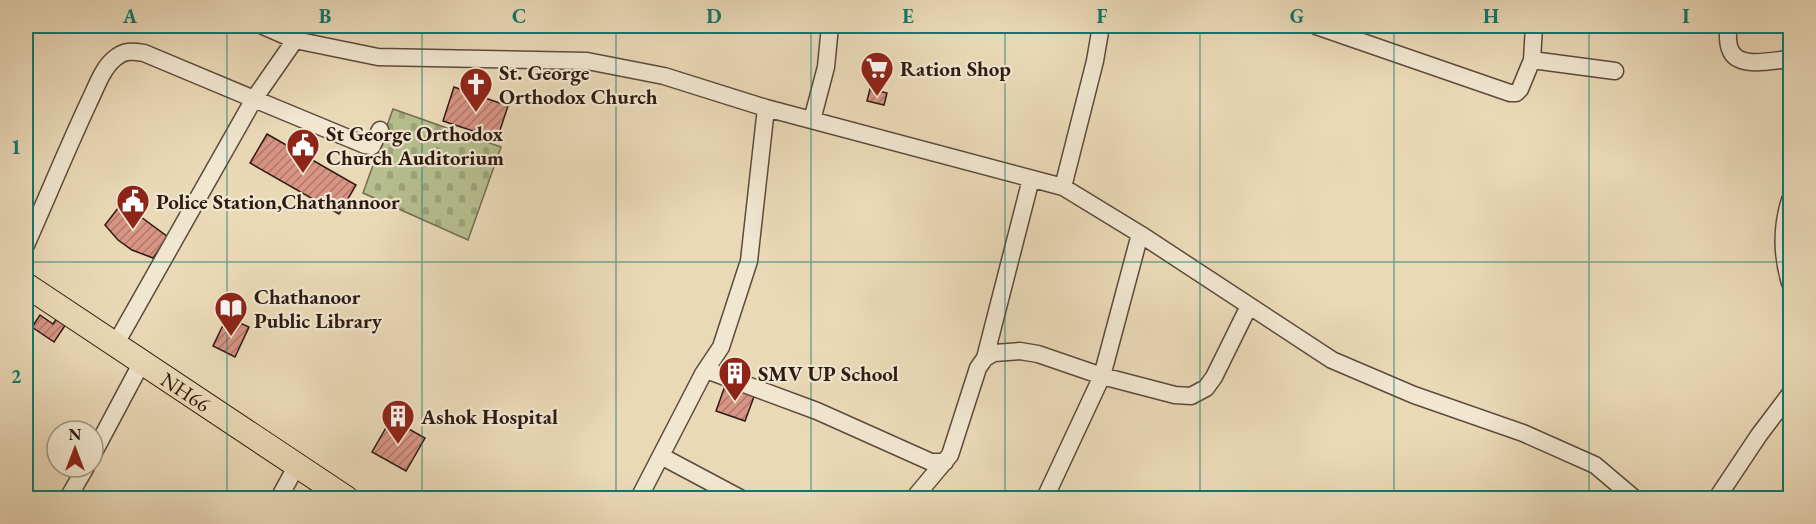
<svg xmlns="http://www.w3.org/2000/svg" width="1816" height="524" viewBox="0 0 1816 524" font-family="'EB Garamond',serif">
	<style>
		.cemetery { fill: url(#cemetery-stones); stroke: #726c50; stroke-width: 1.5 }
		.building { fill: url(#building-hatch); stroke: #2d1a12; stroke-width: 1.5 }
		.lines { fill: none; stroke-linecap: round; stroke-linejoin: round }
		.minor-casing { stroke: #5c4a3b; stroke-width: 19 }
		.highway-casing { stroke: #2d1a12; stroke-width: 26 }
		.minor { stroke: #f1e6d0; stroke-width: 16 }
		.highway { stroke: #ead9b7; stroke-width: 24 }
		.grid { fill: none; stroke: #0f766e; stroke-width: 1.5; stroke-opacity: 0.55 }
		.labels { text-anchor: middle; dominant-baseline: central; stroke-width: 4.5; stroke-linejoin: round; paint-order: stroke }
		.poi-label { font-size: 21px; font-weight: bold; fill: #2d1a12; stroke: #f1e6d0; text-anchor: start }
		.street-label { font-size: 21px; fill: #2d1a12; stroke: #f1e6d0 }
		.neatline { fill: none; stroke: #0f766e; stroke-width: 2 }
		.grid-label { font-size: 20px; text-anchor: middle; font-weight: bold; fill: #0f766e }
	</style>
	<defs>
		<pattern id="cemetery-stones" width="16" height="16" patternUnits="userSpaceOnUse" patternTransform="scale(1.5)"><rect width="16" height="16" fill="#b6bf8f"/><path d="M2 7V4a2 2 0 0 1 4 0v3zM10 15v-3a2 2 0 0 1 4 0v3z" fill="#9da47a"/></pattern>
		<pattern id="building-hatch" width="6" height="6" patternUnits="userSpaceOnUse" patternTransform="scale(1.5)"><rect width="6" height="6" fill="#d89485"/><path d="M-1 1l2-2M0 6l6-6M5 7l2-2" fill="none" stroke="#b0786b"/></pattern>
	</defs>
	<rect width="100%" height="100%" fill="#ead9b7"/>
	<filter id="stains"><feTurbulence type="fractalNoise" baseFrequency=".00333" numOctaves="4"/><feColorMatrix values="0 0 0 0 .2 0 0 0 0 .09 0 0 0 0 .02 0 0 0 .5 -.17"/></filter>
	<radialGradient id="worn" r=".72"><stop offset=".6" stop-color="#630" stop-opacity="0"/><stop offset="1" stop-color="#630" stop-opacity=".3"/></radialGradient>
	<path class="cemetery" d="M 393,109 L 501,147 L 468,240 L 363,193 Z"/>
	<path class="building" d="M 454,87 L 508,106 L 497,139 L 443,121 Z
		M 870,89 L 887,93 L 884,105 L 867,101 Z
		M 267,134 L 356,185 L 339,214 L 250,163 Z
		M 122,203 L 168,237 L 153,258 L 132,250 L 118,240 L 105,225 Z
		M 40,315 L 53,324 L 59,315 L 68,321 L 54,342 L 32,327 Z
		M 227,317 L 249,327 L 235,357 L 213,346 Z
		M 726,383 L 755,394 L 745,421 L 716,411 Z
		M 391,419 L 425,438 L 406,471 L 372,452 Z"/>
	<g class="lines">
		<defs>
			<path id="minor" d="M 263,26 L 295,40 L 378,57 L 587,61 L 664,76 L 766,108 L 1063,187 L 1095,61 L 1101,26
				M 1316,26 L 1510,93 L 1516,93 L 1520,89 L 1532,60 L 1534,26
				M 1728,26 C 1728,33 1727,42 1730,49 C 1737,70 1773,60 1790,59
				M 1532,60 L 1615,71
				M 812,120 L 826,67 L 830,26
				M 1063,187 L 1140,234 L 1332,360 L 1414,395 L 1523,433 L 1595,465 L 1634,498
				M 1790,200 C 1781,228 1782,256 1790,283
				M 26,245 C 47,198 67,149 89,102 C 96,88 102,69 114,59 C 124,50 132,51 144,53 L 254,99 L 295,40 L 298,26
				M 115,345 L 254,99 L 365,145 L 372,146 L 380,130
				M 985,358 L 1031,179
				M 703,374 L 721,347 L 749,261 L 766,108
				M 93,454 L 142,362
				M 661,456 L 740,498
				M 68,498 L 86,467
				M 279,498 L 297,465
				M 639,498 L 703,374 L 709,371 L 817,411 L 931,462 L 945,462
				M 914,498 L 950,455 L 978,368 L 985,358 L 994,353 L 1020,351 L 1038,354 L 1102,376 L 1175,395 L 1191,396 L 1206,388 L 1214,377 L 1249,306
				M 1045,498 L 1102,376 L 1140,234
				M 1717,498 L 1759,435 L 1790,394"/>
			<g id="highway">
				<path id="s1" d="M 26,285 L 346,498"/>
			</g>
		</defs>
		<use href="#minor" class="minor-casing"/>
		<use href="#highway" class="highway-casing"/>
		<use href="#minor" class="minor"/>
		<use href="#highway" class="highway"/>
	</g>
	<path class="grid" d="M 227,26 L 227,498M 422,26 L 422,498M 616,26 L 616,498M 811,26 L 811,498M 1005,26 L 1005,498M 1200,26 L 1200,498M 1394,26 L 1394,498M 1589,26 L 1589,498M 26,262 L 1790,262"/>
	<defs>
		<symbol id="supermarket-pin" viewBox="-11 -11 22 30"><path d="M0 17L-7.5 6A9.5 9.5 0 1 1 7.5 6Z" fill="#8f2418" stroke="#f1e6d0"/><path d="M-6-5.5h2.5l.6 2H6L4.5 2H-2.5L-4.4-4H-6ZM-1.5 3.2a1.3 1.3 0 1 0 .1 0ZM3 3.2a1.3 1.3 0 1 0 .1 0Z" fill="#fff"/></symbol>
		<symbol id="church-pin" viewBox="-11 -11 22 30"><path d="M0 17L-7.5 6A9.5 9.5 0 1 1 7.5 6Z" fill="#8f2418" stroke="#f1e6d0"/><path d="M-1.2-6h2.4v3.5h3.3v2.4h-3.3V6h-2.4V-.1h-3.3v-2.4h3.3Z" fill="#fff"/></symbol>
		<symbol id="civic-pin" viewBox="-11 -11 22 30"><path d="M0 17L-7.5 6A9.5 9.5 0 1 1 7.5 6Z" fill="#8f2418" stroke="#f1e6d0"/><path d="M-.6-6.5H3V-4.5H.6V-3L4-1V1h2V6H-6V1h2V-1L-.6-3ZM-1.2 2.5V6h2.4V2.5Z" fill="#fff"/></symbol>
		<symbol id="library-pin" viewBox="-11 -11 22 30"><path d="M0 17L-7.5 6A9.5 9.5 0 1 1 7.5 6Z" fill="#8f2418" stroke="#f1e6d0"/><path d="M-6-4Q-3-5.5-.7-3.5V5Q-3 3-6 4ZM6-4Q3-5.5 .7-3.5V5Q3 3 6 4Z" fill="#fff"/></symbol>
		<symbol id="building-pin" viewBox="-11 -11 22 30"><path d="M0 17L-7.5 6A9.5 9.5 0 1 1 7.5 6Z" fill="#8f2418" stroke="#f1e6d0"/><path d="M-4-6H4V6H1V3H-1V6H-4ZM-2.5-4.3h1.7v1.8h-1.7ZM.8-4.3h1.7v1.8H.8ZM-2.5-1h1.7V.8h-1.7ZM.8-1h1.7V.8H.8Z" fill="#fff"/></symbol>
	</defs>
	<g fill-rule="evenodd">
		<use href="#supermarket-pin" x="858" y="49" width="38" height="52"/>
		<use href="#church-pin" x="457" y="65" width="38" height="52"/>
		<use href="#civic-pin" x="284" y="126" width="38" height="52"/>
		<use href="#civic-pin" x="114" y="182" width="38" height="52"/>
		<use href="#library-pin" x="212" y="289" width="38" height="52"/>
		<use href="#building-pin" x="716" y="354" width="38" height="52"/>
		<use href="#building-pin" x="379" y="397" width="38" height="52"/>
	</g>
	<g class="labels">
		<g class="poi-label">
			<text x="900" y="68">Ration Shop</text>
			<text x="499" y="72">St. George<tspan x="499" dy="24">Orthodox Church</tspan></text>
			<text x="326" y="133">St George Orthodox<tspan x="326" dy="24">Church Auditorium</tspan></text>
			<text x="156" y="201">Police Station,Chathannoor</text>
			<text x="254" y="296">Chathanoor<tspan x="254" dy="24">Public Library</tspan></text>
			<text x="758" y="373">SMV UP School</text>
			<text x="421" y="416">Ashok Hospital</text>
		</g>
		<g class="street-label">
			<text stroke="none"><textPath href="#s1" startOffset="192">NH66</textPath></text>
		</g>
	</g>
	<rect width="1816" height="524" fill="none" stroke="#ead9b7" stroke-width="66"/>
	<g transform="translate(75 449)"><circle r="28" fill="#f1e6d0" stroke="#a39484" stroke-width="1.5"/>
	<path d="M0-4.5L10 22L0 15L-10 22Z" fill="#8f2418"/>
	<text y="-9" font-size="16" font-weight="bold" text-anchor="middle" fill="#2d1a12">N</text>
	</g>
	<rect x="33" y="33" width="1750" height="458" class="neatline"/>
	<g class="grid-label">
		<text x="130" y="23">A</text>
		<text x="325" y="23">B</text>
		<text x="519" y="23">C</text>
		<text x="714" y="23">D</text>
		<text x="908" y="23">E</text>
		<text x="1102" y="23">F</text>
		<text x="1297" y="23">G</text>
		<text x="1491" y="23">H</text>
		<text x="1686" y="23">I</text>
		<text x="16" y="154">1</text>
		<text x="16" y="383">2</text>
	</g>
	<rect width="100%" height="100%" filter="url(#stains)"/>
	<rect width="100%" height="100%" fill="url(#worn)"/>
</svg>
